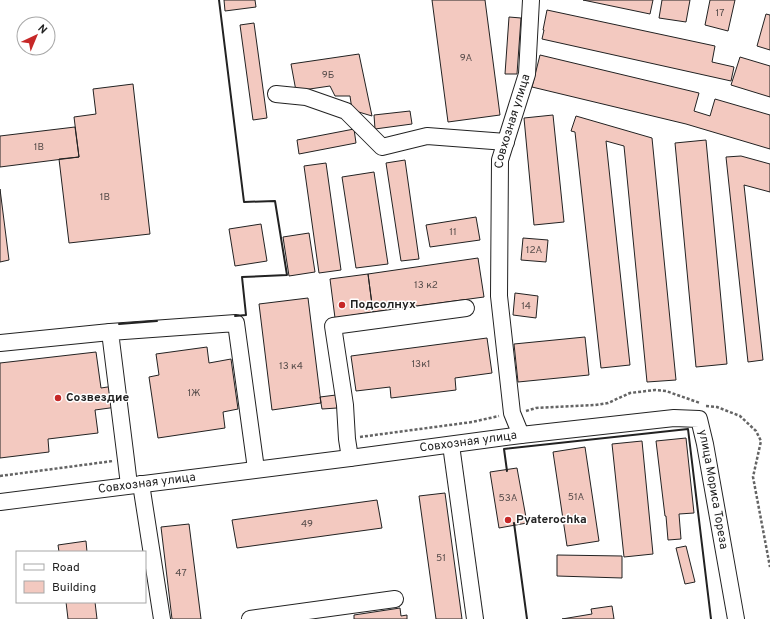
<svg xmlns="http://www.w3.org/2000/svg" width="770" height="619" viewBox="0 0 770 619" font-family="Overpass,sans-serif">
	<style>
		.building { fill: #f3c9c0; stroke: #222 }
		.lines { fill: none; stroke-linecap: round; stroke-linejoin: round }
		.minor-casing { stroke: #222; stroke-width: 18 }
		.path { stroke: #646464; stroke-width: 2.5; stroke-dasharray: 3 2; stroke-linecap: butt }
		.minor { stroke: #fff; stroke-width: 16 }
		.wall { stroke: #222; stroke-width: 2 }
		.poi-dot { fill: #c62828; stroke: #fff; stroke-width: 1.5 }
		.labels { text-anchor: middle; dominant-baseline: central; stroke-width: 3; stroke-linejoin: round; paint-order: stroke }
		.number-label { font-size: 10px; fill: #564c4a }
		.street-label { font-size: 12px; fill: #222; stroke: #fff }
		.poi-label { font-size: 12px; font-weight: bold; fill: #222; stroke: #fff; text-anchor: start }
	</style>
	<rect width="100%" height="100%" fill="#fff"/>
	<path class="building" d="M 224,0 L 255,0 L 256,7 L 225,11 Z
		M 432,0 L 485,0 L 500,115 L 448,122 Z
		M 583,0 L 653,0 L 650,14 Z
		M 662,0 L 690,0 L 686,22 L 659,18 Z
		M 710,0 L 735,0 L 728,31 L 705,25 Z
		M 547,10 L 715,46 L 712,62 L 734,67 L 731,81 L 542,39 L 544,30 L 543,30 Z
		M 766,14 L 770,15 L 770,50 L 757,46 Z
		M 509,17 L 521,18 L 517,74 L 505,74 Z
		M 254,23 L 267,118 L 253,120 L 240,25 Z
		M 359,54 L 372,116 L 352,110 L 350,96 L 335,96 L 330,86 L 296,91 L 291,64 Z
		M 540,55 L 699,93 L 694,111 L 710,116 L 715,99 L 770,115 L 770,149 L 686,124 L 532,87 Z
		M 740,57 L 770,66 L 770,97 L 731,85 Z
		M 133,84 L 150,234 L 69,243 L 59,159 L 79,157 L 74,117 L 96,114 L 93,89 Z
		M 410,111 L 412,124 L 375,129 L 374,115 Z
		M 553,115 L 564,222 L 534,225 L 524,118 Z
		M 576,116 L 652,138 L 676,380 L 647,382 L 624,146 L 606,141 L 630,365 L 601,368 L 575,132 L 571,131 Z
		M 75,127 L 79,157 L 0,167 L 0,136 Z
		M 354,129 L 356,143 L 299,154 L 297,140 Z
		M 706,140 L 727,364 L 696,367 L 675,143 Z
		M 741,156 L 770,164 L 770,192 L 744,185 L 763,360 L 748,362 L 726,157 Z
		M 405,160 L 419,259 L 401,261 L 386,163 Z
		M 326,163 L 341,270 L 319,273 L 304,166 Z
		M 374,172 L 388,264 L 356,268 L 342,177 Z
		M 0,189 L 9,260 L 0,262 Z
		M 476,217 L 480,240 L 430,247 L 426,225 Z
		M 261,224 L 267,261 L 235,266 L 229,229 Z
		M 309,233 L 315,272 L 289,276 L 283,237 Z
		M 523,238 L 548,240 L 546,262 L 521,260 Z
		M 478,258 L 484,297 L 373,312 L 368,274 Z
		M 368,274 L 373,312 L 335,318 L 330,279 Z
		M 515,293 L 538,296 L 536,318 L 513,315 Z
		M 308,298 L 321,403 L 272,410 L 259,304 Z
		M 585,337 L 589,375 L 518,382 L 514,344 Z
		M 487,338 L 492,373 L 455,378 L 456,390 L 391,398 L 390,387 L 356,391 L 351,356 Z
		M 207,347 L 209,363 L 231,359 L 238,409 L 223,412 L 225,428 L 158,438 L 149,377 L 159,375 L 156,354 Z
		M 96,352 L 101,388 L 114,386 L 117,407 L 95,410 L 98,433 L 48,439 L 49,452 L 0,458 L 0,363 Z
		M 336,395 L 337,408 L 322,409 L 320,397 Z
		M 686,438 L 694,513 L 679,514 L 681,539 L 668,540 L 666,516 L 665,516 L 656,441 Z
		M 642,441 L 653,554 L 624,557 L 612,444 Z
		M 585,447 L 599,541 L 567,546 L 553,452 Z
		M 517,468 L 527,523 L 499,528 L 490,472 Z
		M 445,493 L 462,619 L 436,619 L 419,496 Z
		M 377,500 L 382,528 L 237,548 L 232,520 Z
		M 189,524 L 201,619 L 172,619 L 161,527 Z
		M 86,541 L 87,552 L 59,552 L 58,545 Z
		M 686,546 L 695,582 L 685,584 L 676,548 Z
		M 557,555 L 622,556 L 622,578 L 557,576 Z
		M 66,602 L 95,602 L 97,619 L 68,619 Z
		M 612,606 L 614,619 L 562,619 L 592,614 L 591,609 Z
		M 400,608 L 401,616 L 407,615 L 407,619 L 354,619 L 354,615 Z"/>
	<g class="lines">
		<defs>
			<g id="minor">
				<path d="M 276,94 L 306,97 L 346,111 L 382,147 L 427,136 L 506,142"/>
				<path d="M 0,343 L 110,332"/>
				<path id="s1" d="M 521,435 L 512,413 L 499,296 L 500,160 L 527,74 L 531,0"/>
				<path d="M 451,445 L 475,619"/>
				<path d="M 350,458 L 347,439 L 345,405 L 333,326 L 466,308"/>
				<path d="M 141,484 L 162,619"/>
				<path d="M 129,485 L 126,460 L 110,332 L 236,323 L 256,469"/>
				<path id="s2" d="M 0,502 L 350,458 L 521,435 L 674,418 L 699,419 L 705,444 L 736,619"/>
				<path d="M 250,619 L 395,599"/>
			</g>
		</defs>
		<use href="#minor" class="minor-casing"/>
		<path class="path" d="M 706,406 L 717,407 L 740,416 L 756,431 L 761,441 L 753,477 L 770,567
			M 526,411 L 536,408 L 595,405 L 608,403 L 630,393 L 655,390 L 666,391 L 700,403
			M 360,437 L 472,422 L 499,416
			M 0,476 L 113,461"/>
		<use href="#minor" class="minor"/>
		<path class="wall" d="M 219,0 L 244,202 L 275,201 L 287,275 L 242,277 L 246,315 L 235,316
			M 119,324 L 157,321
			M 507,471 L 504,449 L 688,429 L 711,619
			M 514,523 L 527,619"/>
	</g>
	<g class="poi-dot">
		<circle cx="342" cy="305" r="4"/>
		<circle cx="58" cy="398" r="4"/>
		<circle cx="508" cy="520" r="4"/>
	</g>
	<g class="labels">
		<g class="number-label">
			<text x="720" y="13">17</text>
			<text x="466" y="58">9А</text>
			<text x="328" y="75">9Б</text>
			<text x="39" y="147">1В</text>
			<text x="105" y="197">1В</text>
			<text x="453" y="232">11</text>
			<text x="534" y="250">12А</text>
			<text x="426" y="285">13 к2</text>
			<text x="526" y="306">14</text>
			<text x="421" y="364">13к1</text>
			<text x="291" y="366">13 к4</text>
			<text x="194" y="393">1Ж</text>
			<text x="576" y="497">51А</text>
			<text x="508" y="498">53А</text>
			<text x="307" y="524">49</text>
			<text x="441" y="558">51</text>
			<text x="181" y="573">47</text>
		</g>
		<g class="street-label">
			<text stroke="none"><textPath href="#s1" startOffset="318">Совхозная улица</textPath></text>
			<text stroke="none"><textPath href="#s2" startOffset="472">Совхозная улица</textPath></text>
			<text stroke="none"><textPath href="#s2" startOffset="148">Совхозная улица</textPath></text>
			<text stroke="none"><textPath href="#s2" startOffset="776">улица Мориса Тореза</textPath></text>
		</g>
		<g class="poi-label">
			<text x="350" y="305">Подсолнух</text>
			<text x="66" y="398">Созвездие</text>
			<text x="516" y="520">Pyaterochka</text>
		</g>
	</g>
	<rect x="16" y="551" width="130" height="52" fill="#ffffff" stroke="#a7a7a7"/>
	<rect x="24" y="564" width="20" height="6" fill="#ffffff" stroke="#a7a7a7"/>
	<text x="52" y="571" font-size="12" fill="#222222">Road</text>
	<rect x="24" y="581" width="20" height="12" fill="#f3c9c0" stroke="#a7a7a7"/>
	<text x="52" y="591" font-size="12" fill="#222222">Building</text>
	<g transform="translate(36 36) rotate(44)"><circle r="19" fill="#ffffff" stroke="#a7a7a7"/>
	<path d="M0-3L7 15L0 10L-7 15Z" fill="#c62828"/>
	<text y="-6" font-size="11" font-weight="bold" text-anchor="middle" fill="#222222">N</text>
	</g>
</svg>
